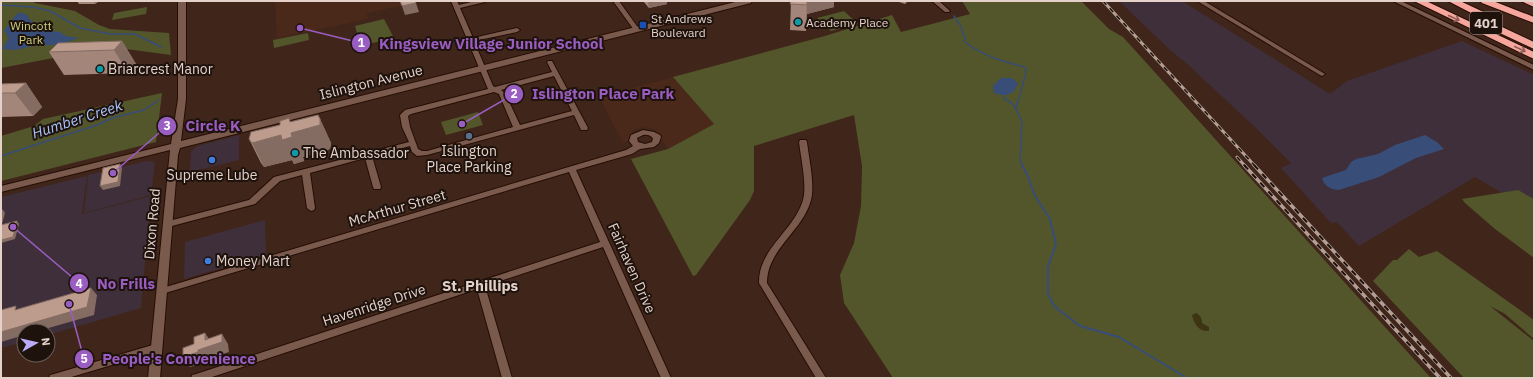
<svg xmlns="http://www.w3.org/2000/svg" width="1535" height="379" viewBox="0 0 1535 379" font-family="'IBM Plex Sans',sans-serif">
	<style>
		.commercial { fill: #3f2f3a }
		.built { fill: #4a291a }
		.green { fill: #52562a }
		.sand { fill: #3d3414 }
		.water { fill: #384d78 }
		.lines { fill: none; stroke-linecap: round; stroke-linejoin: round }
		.stream-far1 { stroke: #384d78; stroke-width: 1.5 }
		.stream { stroke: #384d78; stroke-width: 2 }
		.minor-casing { stroke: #260d04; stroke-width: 2 }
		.secondary-casing { stroke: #260d04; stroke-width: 2 }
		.motorway-casing { stroke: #260d04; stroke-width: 2 }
		.minor { fill: #795a4d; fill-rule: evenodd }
		.secondary { fill: #795a4d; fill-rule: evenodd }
		.motorway { fill: #f6a69d; fill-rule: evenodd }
		.rail-far1-casing { stroke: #b49f96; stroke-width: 3 }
		.rail-casing { stroke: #b49f96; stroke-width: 3.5 }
		.rail-far1 { stroke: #1e120d; stroke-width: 1.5; stroke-dasharray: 5; stroke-linecap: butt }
		.rail { stroke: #1e120d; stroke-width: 2; stroke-dasharray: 6; stroke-linecap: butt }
		.wall { fill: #a38579 }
		.shaded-wall { fill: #846c63 }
		.building { fill: #bd9b8d; stroke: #846c63 }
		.oneway { stroke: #8a5c55 }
		.culture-dot { fill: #0f9aa8; stroke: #1e120d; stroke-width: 1.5 }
		.transit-dot { fill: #1a4fb4; stroke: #1e120d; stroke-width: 1.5 }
		.service-dot { fill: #5c6f8a; stroke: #1e120d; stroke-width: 1.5 }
		.shop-dot { fill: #3f7fe0; stroke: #1e120d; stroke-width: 1.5 }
		.labels { text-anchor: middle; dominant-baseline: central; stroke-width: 4; stroke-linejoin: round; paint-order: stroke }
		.far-poi-label { font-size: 12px; fill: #e4d2ca; stroke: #1e120d; text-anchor: start }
		.far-park-label { font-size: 12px; fill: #c9d07c; stroke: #1e120d }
		.shield { fill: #1e120d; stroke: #a99891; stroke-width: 1 }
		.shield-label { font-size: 13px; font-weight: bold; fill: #e4d2ca }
		.poi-label { font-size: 14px; fill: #e4d2ca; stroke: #1e120d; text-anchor: start }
		.street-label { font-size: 14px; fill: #e4d2ca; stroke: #1e120d }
		.water-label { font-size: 15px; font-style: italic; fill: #a8c4fc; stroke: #1e120d }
		.neighbourhood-label { font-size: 15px; font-weight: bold; fill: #e4d2ca; stroke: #1e120d }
		.leader { fill: none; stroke: #9a5ec2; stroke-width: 1.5 }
		.callout-dot { fill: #9a5ec2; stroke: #1e120d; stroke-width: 1.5 }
		.mark-label { font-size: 12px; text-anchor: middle; font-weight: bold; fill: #fff }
		.callout-label { font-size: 15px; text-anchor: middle; font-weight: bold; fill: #9a5ec2; stroke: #1e120d; stroke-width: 4; stroke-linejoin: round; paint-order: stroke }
	</style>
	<rect width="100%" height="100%" fill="#40251a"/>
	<path class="commercial" d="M 1119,1 L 1182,1 L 1330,94 L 1347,81 L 1462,41 L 1534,75 L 1534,212 L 1475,177 L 1359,246 L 1337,222 L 1331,223 L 1281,168 L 1291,163 L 1258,130 L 1185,62 L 1170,50 Z
		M 239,135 L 239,160 L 190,172 L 191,152 L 197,146 Z
		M 146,161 L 155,162 L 151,195 L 84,213 L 88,175 Z
		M 87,176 L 82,214 L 151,196 L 141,308 L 48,335 L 48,331 L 24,331 L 24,342 L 1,348 L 1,197 Z
		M 265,220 L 266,255 L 184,279 L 185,242 Z"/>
	<path class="built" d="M 275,1 L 404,1 L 405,5 L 367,13 L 368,19 L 277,38 Z
		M 673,77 L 714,124 L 668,149 L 655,130 L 646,127 L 633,130 L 628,141 L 623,143 L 599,97 Z"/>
	<path class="green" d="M 1,1 L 32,1 L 35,3 L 75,11 L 99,25 L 110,29 L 169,33 L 171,55 L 111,47 L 1,68 Z
		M 962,1 L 1081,1 L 1109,29 L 1123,37 L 1431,378 L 893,378 L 844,303 L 840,275 L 854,243 L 861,206 L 862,166 L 854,115 L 754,146 L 754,191 L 750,200 L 696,275 L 693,276 L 631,159 L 668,149 L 714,124 L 673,77 L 825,36 L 892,15 L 901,32 L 970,14 Z
		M 147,7 L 146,14 L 112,20 L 114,13 Z
		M 844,11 L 858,24 L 831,31 L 817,18 Z
		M 384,19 L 394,38 L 364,45 L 362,38 L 360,38 L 359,32 L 357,33 L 355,26 Z
		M 308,33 L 309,40 L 274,48 L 273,40 Z
		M 162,93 L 156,142 L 1,181 L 1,136 L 34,126 L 43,119 Z
		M 478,112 L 483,125 L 446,135 L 441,122 Z
		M 1518,190 L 1534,199 L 1534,258 L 1495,229 L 1465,203 L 1462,199 Z
		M 1409,249 L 1419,257 L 1437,251 L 1534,320 L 1534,339 L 1505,314 L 1490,306 L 1534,341 L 1534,378 L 1464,378 L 1373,281 L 1393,260 L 1397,260 Z"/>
	<path class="sand" d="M 1196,313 C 1200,315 1202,318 1202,323 L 1209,327 L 1209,331 C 1199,332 1194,324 1192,315 Z"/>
	<path class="water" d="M 20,12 L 27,15 L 30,20 L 43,30 L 60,32 L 66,36 L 79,38 L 57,45 L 38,45 L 15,50 L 2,49 L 9,38 L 4,30 C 10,25 13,16 20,12 Z
		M 1001,78 L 1012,78 L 1018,83 C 1014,96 1005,97 994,93 L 993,86 Z
		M 1425,135 L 1437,142 L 1444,149 L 1416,158 L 1379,177 L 1339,190 C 1331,190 1324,186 1322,178 L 1346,170 L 1351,162 L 1356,159 L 1378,154 L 1395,145 Z"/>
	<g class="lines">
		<path class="stream-far1" d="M 1,5 L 33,7 L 50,11 L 80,28 L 110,34 L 135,34 L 161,47
			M 954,16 L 959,24
			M 960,25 L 965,38 L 964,41 C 980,55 1005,62 1025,67 L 1026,73 L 1016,108
			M 1004,96 L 1005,99 L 1013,104 L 1022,121 L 1020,161 L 1023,166
			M 1,156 L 97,125 L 112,118 L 144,110 L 159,100"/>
		<path class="stream" d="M 1022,165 L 1028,176 L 1034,194 L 1050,219 L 1056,244 L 1048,267 L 1048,294 L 1054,306 L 1080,326 L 1119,337 L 1187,378"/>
		<defs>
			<path id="minor" d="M 451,1 L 457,1 L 459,5 L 475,1 L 486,1 L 485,2 L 460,8 L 473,38 L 517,28 L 520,30 L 517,32 L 474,41 L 493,86 L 495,87 L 552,72 L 547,62 L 548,61 L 552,61 L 588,128 L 587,130 L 581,130 L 574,115 L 427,155 L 417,156 L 412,152 L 410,146 L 372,156 L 381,187 L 380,189 L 374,189 L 373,187 L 365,158 L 310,173 L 315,208 L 314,210 L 311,211 L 307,208 L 302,175 L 280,181 L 255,204 L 168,227 L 165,226 L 164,224 L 165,222 L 249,200 L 274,177 L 409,142 L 402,127 L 400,115 L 405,110 L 488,89 ZM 554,76 L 572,111 L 520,125 L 505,93 L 501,90 ZM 494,92 L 499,94 L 513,127 L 427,151 L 422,151 L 418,149 L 410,127 L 408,116 L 411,114 Z
				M 613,1 L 619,1 L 639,29 L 638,30 L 634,30 Z
				M 932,1 L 939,1 L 950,11 L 949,12 L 945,12 Z
				M 1197,1 L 1204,1 L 1325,74 L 1322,76 L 1320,75 Z
				M 1393,1 L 1401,1 L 1534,65 L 1534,70 Z
				M 643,130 L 654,132 L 660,135 L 661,137 L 659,143 L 654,147 L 640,149 L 632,154 L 576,170 L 671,378 L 661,378 L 603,247 L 485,286 L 512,378 L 502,378 L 477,289 L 209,378 L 191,378 L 192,375 L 196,374 L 600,242 L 569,172 L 162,294 L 159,293 L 157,291 L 159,289 L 626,150 L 633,146 L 629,141 L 631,135 ZM 643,135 C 647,134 650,135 653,138 L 652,142 L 645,144 L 638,142 L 637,138 Z
				M 800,140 L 806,140 L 807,142 C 809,159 815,184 811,200 C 803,231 767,249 767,283 L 826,378 L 816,378 L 759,283 C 758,249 794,231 803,200 C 807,184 801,159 799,142 Z
				M 156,344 L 159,345 L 161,348 L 159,351 L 68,378 L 49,378 L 50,375 L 54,374 Z"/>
			<path id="secondary" d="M 178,1 L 186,1 L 186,99 L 181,141 L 739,1 L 752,1 L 751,3 L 180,148 L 178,155 L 160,378 L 148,378 L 170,150 L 1,192 L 1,186 L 171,144 L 178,99 Z"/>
			<path id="motorway" d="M 1414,1 L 1426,1 L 1534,52 L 1534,59 Z
				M 1448,1 L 1460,1 L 1490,15 L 1492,17 L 1490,19 L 1485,19 L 1534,42 L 1534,49 L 1472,20 L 1470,18 L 1472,16 L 1477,16 Z
				M 1480,1 L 1493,1 L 1534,17 L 1534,23 L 1482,3 Z
				M 1521,1 L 1534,1 L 1534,7 Z"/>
		</defs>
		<use href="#minor" class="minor-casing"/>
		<use href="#secondary" class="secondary-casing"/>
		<use href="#motorway" class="motorway-casing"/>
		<use href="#minor" class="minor"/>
		<use href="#secondary" class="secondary"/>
		<use href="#motorway" class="motorway"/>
		<defs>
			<path id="rail-far1" d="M 1103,1 L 1255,166
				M 1237,157 L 1245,166"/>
			<path id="rail" d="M 1244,165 L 1440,378
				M 1254,165 L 1451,378"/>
		</defs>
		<use href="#rail-far1" class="rail-far1-casing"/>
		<use href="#rail" class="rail-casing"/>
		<use href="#rail-far1" class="rail-far1"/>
		<use href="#rail" class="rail"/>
	</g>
	<path class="wall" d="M 76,1 L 103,1 L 98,2 L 95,4 L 79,4 L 77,1 Z
		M 643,1 L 672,1 L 667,2 L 667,4 L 649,8 Z
		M 791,1 L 834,7 L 807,14 L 806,31 L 790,30 Z
		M 896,1 L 908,1 L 905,4 Z
		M 122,41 L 136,64 L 128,73 L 64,75 L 49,52 Z
		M 26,83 L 42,107 L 33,116 L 1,117 L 1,84 Z
		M 320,119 L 331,143 L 330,149 L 303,157 L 304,161 L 294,164 L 292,160 L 264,167 L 261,163 L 249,139 L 280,125 L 291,122 Z"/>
	<path class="shaded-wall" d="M 94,1 L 103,1 L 98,2 L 95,4 Z
		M 648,1 L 672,1 L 667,2 L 667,4 L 649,8 Z
		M 807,1 L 834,1 L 834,7 L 807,14 L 806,31 Z
		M 416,3 L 419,12 L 405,15 L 402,6 Z
		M 122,41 L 136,64 L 128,73 L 114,50 Z
		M 26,83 L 42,107 L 33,116 L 15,93 Z
		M 289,118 L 296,132 L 320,119 L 331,143 L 330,149 L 303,157 L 304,161 L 294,164 L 292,160 L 264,167 L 252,143 L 281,135 L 290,122 Z
		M 120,164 L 122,168 L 120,186 L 103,190 L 100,186 Z
		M 3,210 L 5,213 L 1,228 L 1,218 Z
		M 17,221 L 19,224 L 15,239 L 1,243 L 1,240 Z
		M 91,288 L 97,295 L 94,315 L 38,331 L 24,331 L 24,335 L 1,342 L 1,332 Z
		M 205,333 L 212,343 L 222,334 L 228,344 L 229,352 L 205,360 L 205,362 L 190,367 L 183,357 L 198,350 L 205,340 Z"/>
	<path class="building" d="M 400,1 L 415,1 L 416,3 L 402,6 Z
		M 791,1 L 807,1 L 807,5 L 790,4 Z
		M 122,41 L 114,50 L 49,52 L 58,43 Z
		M 26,83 L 15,93 L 1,93 L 1,84 Z
		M 318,115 L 320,119 L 320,125 L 291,133 L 292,137 L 282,140 L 281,135 L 252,143 L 249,139 L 251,132 L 280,125 L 280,121 L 289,118 L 290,122 Z
		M 120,164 L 118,182 L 100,186 L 103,168 Z
		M 3,210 L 1,218 L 1,211 Z
		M 17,221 L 13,237 L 1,240 L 1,225 Z
		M 91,288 L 87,307 L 1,332 L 1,310 L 16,306 L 15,310 Z
		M 205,333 L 205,340 L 222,334 L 222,342 L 198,350 L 198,352 L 183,357 L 183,348 L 194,344 L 194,337 Z"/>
	<defs><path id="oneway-shaft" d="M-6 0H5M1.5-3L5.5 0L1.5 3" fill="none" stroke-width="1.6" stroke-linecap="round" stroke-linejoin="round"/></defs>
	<g class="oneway">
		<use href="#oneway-shaft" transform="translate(1454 18) rotate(25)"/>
		<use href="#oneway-shaft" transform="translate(1520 49) rotate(25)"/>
	</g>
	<g class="culture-dot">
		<circle cx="798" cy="22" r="4"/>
		<circle cx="100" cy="69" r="4"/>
		<circle cx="295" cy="153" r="4"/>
	</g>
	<rect class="transit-dot" x="639" y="21" width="8" height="8" rx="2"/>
	<circle class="service-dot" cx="469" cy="136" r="4"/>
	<g class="shop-dot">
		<circle cx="212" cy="160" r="4"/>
		<circle cx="208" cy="261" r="4"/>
	</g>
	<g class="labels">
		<g class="far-poi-label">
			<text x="651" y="18">St Andrews<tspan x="651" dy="14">Boulevard</tspan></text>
			<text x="806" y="22">Academy Place</text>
		</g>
		<g class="far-park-label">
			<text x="31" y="25">Wincott<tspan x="31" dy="14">Park</tspan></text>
		</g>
		<rect class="shield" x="1470" y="12" width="32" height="22" rx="3"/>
		<g class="shield-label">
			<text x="1486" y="23">401</text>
		</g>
		<g class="poi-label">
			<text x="108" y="69">Briarcrest Manor</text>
			<text x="469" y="151" text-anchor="middle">Islington<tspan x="469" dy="16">Place Parking</tspan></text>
			<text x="303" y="153">The Ambassador</text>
			<text x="212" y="175" text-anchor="middle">Supreme Lube</text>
			<text x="216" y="261">Money Mart</text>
		</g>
		<g class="street-label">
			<text transform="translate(371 82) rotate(-14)">Islington Avenue</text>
			<text transform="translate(397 208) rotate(-16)">McArthur Street</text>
			<text transform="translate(152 224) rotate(-85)">Dixon Road</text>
			<text transform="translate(632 268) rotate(66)">Fairhaven Drive</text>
			<text transform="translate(374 305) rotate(-18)">Havenridge Drive</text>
		</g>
		<g class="water-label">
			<text transform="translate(77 119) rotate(-18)">Humber Creek</text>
		</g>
		<g class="neighbourhood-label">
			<text x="480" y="285">St. Phillips</text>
		</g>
	</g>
	<path class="leader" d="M300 28L361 43M462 124L514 94M113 173L167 126M13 227L79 283M69 304L84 359"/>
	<g class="callout-dot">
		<circle cx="300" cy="28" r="4"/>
		<circle cx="462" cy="124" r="4"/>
		<circle cx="113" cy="173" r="4"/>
		<circle cx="13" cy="227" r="4"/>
		<circle cx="69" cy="304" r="4"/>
		<circle cx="361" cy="43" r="10"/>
		<circle cx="514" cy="94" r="10"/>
		<circle cx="167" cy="126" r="10"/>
		<circle cx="79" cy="283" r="10"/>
		<circle cx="84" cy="359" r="10"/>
	</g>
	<g class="mark-label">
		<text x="361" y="47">1</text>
		<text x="514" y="98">2</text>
		<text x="167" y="130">3</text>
		<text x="79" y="288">4</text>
		<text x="84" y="363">5</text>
	</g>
	<g class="callout-label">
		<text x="491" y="49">Kingsview Village Junior School</text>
		<text x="603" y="99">Islington Place Park</text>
		<text x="213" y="131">Circle K</text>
		<text x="126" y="289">No Frills</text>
		<text x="179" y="364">People's Convenience</text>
	</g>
	<rect width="1535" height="379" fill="none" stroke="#e4d2ca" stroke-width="4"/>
	<g transform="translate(36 343) rotate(82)"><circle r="19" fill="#1e120d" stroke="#6d5f59"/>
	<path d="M0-3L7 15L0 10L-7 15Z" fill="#b9abf7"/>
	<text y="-6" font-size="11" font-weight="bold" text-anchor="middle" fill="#e4d2ca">N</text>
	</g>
</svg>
